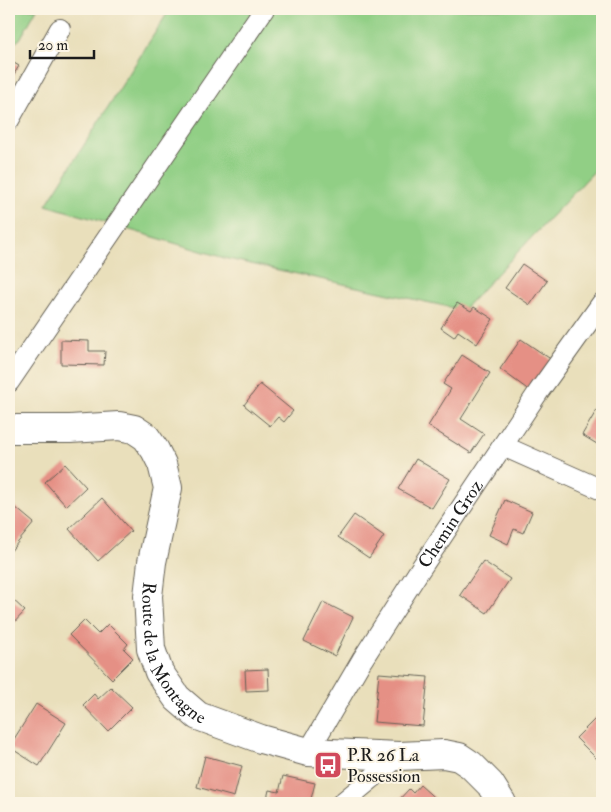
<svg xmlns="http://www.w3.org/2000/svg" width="611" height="812" viewBox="0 0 611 812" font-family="'IM FELL Double Pica',serif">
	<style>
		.green { fill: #91cf85; stroke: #567650 }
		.building { fill: #e59085 }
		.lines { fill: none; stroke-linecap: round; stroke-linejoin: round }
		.street-casing { stroke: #646054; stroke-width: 22 }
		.secondary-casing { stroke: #646054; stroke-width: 30 }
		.street { stroke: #fff; stroke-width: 20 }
		.secondary { stroke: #fff; stroke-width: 28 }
		.labels { text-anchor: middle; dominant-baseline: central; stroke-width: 4; stroke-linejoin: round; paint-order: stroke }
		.street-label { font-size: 18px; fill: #1c1c1c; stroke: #fcf5e5 }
		.poi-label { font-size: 18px; fill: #1c1c1c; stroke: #fcf5e5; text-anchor: start }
	</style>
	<rect width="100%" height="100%" fill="#fcf5e5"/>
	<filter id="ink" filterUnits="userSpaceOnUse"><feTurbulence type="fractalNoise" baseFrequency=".02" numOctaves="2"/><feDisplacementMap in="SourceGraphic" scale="10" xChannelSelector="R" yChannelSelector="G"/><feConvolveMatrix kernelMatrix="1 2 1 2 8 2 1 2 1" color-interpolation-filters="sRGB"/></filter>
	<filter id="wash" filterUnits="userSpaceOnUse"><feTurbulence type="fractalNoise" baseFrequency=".0096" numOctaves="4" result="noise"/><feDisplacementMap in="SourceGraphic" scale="20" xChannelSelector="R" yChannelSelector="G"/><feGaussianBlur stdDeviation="1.12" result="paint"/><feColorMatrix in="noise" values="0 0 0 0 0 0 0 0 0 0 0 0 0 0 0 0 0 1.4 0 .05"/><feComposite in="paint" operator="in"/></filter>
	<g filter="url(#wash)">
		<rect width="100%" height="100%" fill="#e9dfbb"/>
		<path class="green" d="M 9,9 L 37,9 L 20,39 L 9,47 Z
			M 170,9 L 602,9 L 602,163 L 463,310 L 228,259 L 46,205 Z"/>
		<g id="blocks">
			<path class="building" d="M 9,60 L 19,66 L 9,82 Z
				M 522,264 L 547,281 L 530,305 L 505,288 Z
				M 457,303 L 471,311 L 474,307 L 493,319 L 477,344 L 458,331 L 454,337 L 441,328 Z
				M 521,339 L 552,360 L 530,391 L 500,369 Z
				M 61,340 L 89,341 L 89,351 L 105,351 L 104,365 L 61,364 Z
				M 462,355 L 490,373 L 461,419 L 484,434 L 471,453 L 428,426 L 451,389 L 443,384 Z
				M 260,384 L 293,411 L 284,422 L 278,417 L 270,426 L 244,405 Z
				M 602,401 L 602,447 L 582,435 Z
				M 416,459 L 450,479 L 432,508 L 398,489 Z
				M 65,464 L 86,487 L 66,506 L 45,482 Z
				M 102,498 L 131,531 L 98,561 L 69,529 Z
				M 505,500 L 532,512 L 523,533 L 514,529 L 508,544 L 489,535 Z
				M 9,502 L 34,523 L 9,553 Z
				M 354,515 L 384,536 L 369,558 L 338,537 Z
				M 483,561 L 510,579 L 487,613 L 460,595 Z
				M 9,596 L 25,611 L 9,628 Z
				M 323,602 L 353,617 L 335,656 L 304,641 Z
				M 84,620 L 98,634 L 108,624 L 128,644 L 124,649 L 133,658 L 112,679 L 69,635 Z
				M 268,669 L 269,690 L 246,691 L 245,670 Z
				M 379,673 L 428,677 L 423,726 L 374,722 Z
				M 111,687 L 132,707 L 108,731 L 83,705 L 94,694 L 98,699 Z
				M 36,704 L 66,723 L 39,766 L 9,747 Z
				M 599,715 L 602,718 L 602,764 L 576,738 Z
				M 205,756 L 242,766 L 234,797 L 197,787 Z
				M 283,776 L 315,783 L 310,803 L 266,803 L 269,790 L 279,792 Z
				M 420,785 L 440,803 L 396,803 L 409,789 L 413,793 Z"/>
		</g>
	</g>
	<g filter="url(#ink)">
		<use href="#blocks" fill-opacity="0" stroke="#646054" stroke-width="1"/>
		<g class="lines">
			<defs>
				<g id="street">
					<path d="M 9,120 L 60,29"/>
					<path d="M 9,382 L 264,9"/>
					<path d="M 503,446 L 602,490"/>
					<path id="s1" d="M 308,752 L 362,660 L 419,571 L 539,391 L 602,303"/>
					<path d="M 342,803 L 399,756"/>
				</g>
				<g id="secondary">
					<path id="s2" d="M 9,429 L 70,429 L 119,426 L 134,429 L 146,437 L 155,450 L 162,464 L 168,488 L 152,562 L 148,596 L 151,649 L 159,672 L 177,698 L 198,716 L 261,739 L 308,752 L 399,756 L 444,754 L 459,757 L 471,765 L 490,784 L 502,803"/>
				</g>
			</defs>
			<use href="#street" class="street-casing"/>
			<use href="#secondary" class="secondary-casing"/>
			<use href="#street" class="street"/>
			<use href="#secondary" class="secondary"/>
		</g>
	</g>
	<defs>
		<symbol id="bus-square" viewBox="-11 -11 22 22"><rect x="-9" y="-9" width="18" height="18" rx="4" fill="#d1495b" stroke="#fcf5e5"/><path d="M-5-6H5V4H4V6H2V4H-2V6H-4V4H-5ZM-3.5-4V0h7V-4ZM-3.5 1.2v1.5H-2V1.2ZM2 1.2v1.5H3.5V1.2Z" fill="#fff"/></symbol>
	</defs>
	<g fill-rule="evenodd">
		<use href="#bus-square" x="312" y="749" width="32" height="32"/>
	</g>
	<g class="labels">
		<g class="street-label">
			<text stroke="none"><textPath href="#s1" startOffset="269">Chemin Groz</textPath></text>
			<text stroke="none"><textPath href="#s2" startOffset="371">Route de la Montagne</textPath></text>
		</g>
		<g class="poi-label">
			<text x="347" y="755">P.R 26 La<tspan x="347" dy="21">Possession</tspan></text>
		</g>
	</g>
	<rect width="611" height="812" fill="none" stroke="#fcf5e5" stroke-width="30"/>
	<path d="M30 50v8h64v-8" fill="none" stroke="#1c1c1c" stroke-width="2.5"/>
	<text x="38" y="50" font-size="15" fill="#1c1c1c" stroke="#fcf5e5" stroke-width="4" paint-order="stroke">20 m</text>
</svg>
